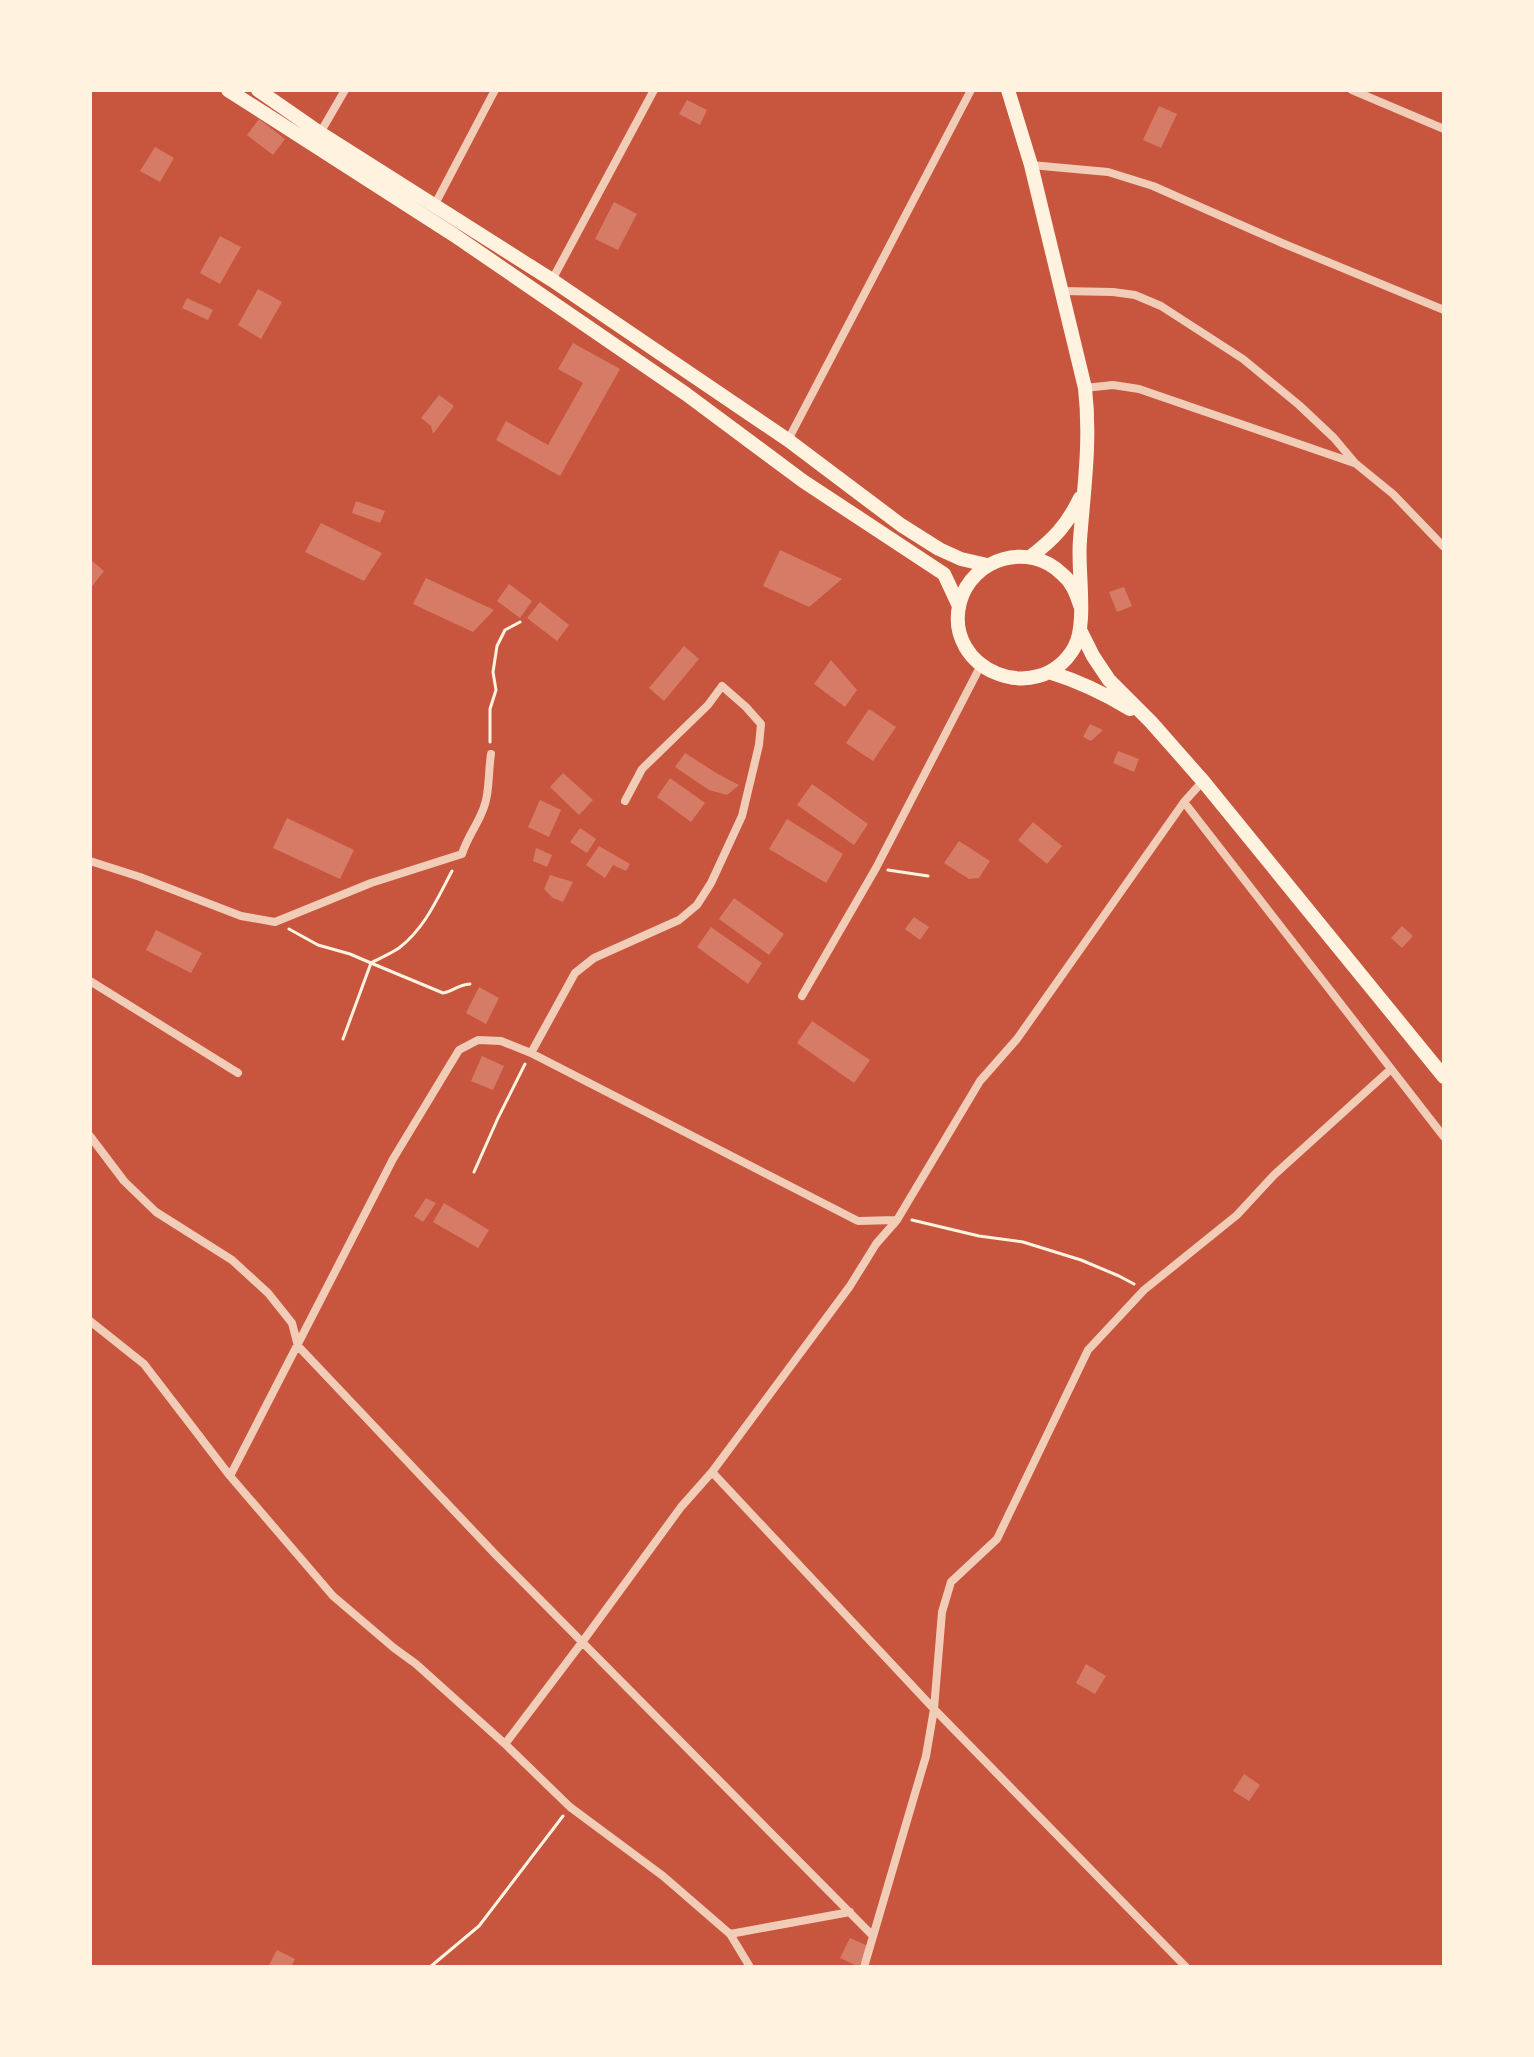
<svg xmlns="http://www.w3.org/2000/svg" width="1534" height="2057" viewBox="0 0 1534 2057" font-family="'Libre Baskerville',serif">
	<style>
		.building { fill: #d67c66 }
		.lines { fill: none; stroke-linecap: round; stroke-linejoin: round }
		.path { stroke: #fff3e0; stroke-width: 3 }
		.minor { stroke: #f1ccb7; stroke-width: 8 }
		.primary { stroke: #fff3e0; stroke-width: 14 }
	</style>
	<rect width="100%" height="100%" fill="#c8553d"/>
	<path class="building" d="M 687,100 L 707,110 L 700,125 L 679,114 Z
		M 1159,106 L 1177,114 L 1161,148 L 1143,140 Z
		M 259,119 L 285,139 L 273,155 L 247,135 Z
		M 155,147 L 174,158 L 160,182 L 140,171 Z
		M 614,202 L 637,214 L 618,250 L 595,239 Z
		M 220,236 L 241,247 L 220,284 L 200,273 Z
		M 258,289 L 282,302 L 261,339 L 238,325 Z
		M 187,298 L 213,310 L 208,320 L 182,308 Z
		M 573,343 L 620,369 L 560,476 L 496,440 L 506,421 L 548,445 L 583,383 L 558,369 Z
		M 439,395 L 454,406 L 433,434 L 431,426 L 421,418 Z
		M 356,501 L 385,511 L 380,523 L 352,513 Z
		M 321,523 L 382,553 L 364,581 L 305,552 Z
		M 780,550 L 842,579 L 809,607 L 763,586 Z
		M 90,559 L 104,571 L 90,589 Z
		M 426,578 L 494,610 L 473,632 L 413,604 Z
		M 509,584 L 532,601 L 520,618 L 497,601 Z
		M 1124,587 L 1132,606 L 1117,612 L 1109,592 Z
		M 540,602 L 569,625 L 557,641 L 527,618 Z
		M 684,646 L 699,659 L 664,701 L 649,688 Z
		M 831,660 L 857,690 L 845,707 L 814,684 Z
		M 869,709 L 896,727 L 873,761 L 846,743 Z
		M 1090,724 L 1103,730 L 1091,741 L 1083,737 Z
		M 1118,751 L 1139,759 L 1134,772 L 1113,763 Z
		M 685,753 L 718,774 L 739,785 L 727,795 L 709,790 L 675,767 Z
		M 563,773 L 593,800 L 579,815 L 550,787 Z
		M 670,778 L 705,803 L 691,822 L 657,797 Z
		M 812,784 L 868,824 L 854,845 L 797,805 Z
		M 540,800 L 561,810 L 549,837 L 528,827 Z
		M 287,818 L 354,850 L 340,879 L 273,848 Z
		M 787,819 L 843,854 L 826,883 L 769,849 Z
		M 1033,822 L 1062,846 L 1047,864 L 1018,840 Z
		M 580,828 L 596,839 L 587,853 L 570,842 Z
		M 959,841 L 990,861 L 979,878 L 969,879 L 944,863 Z
		M 599,846 L 630,864 L 626,871 L 613,865 L 605,878 L 586,865 Z
		M 536,848 L 552,855 L 547,867 L 533,861 Z
		M 550,875 L 573,882 L 563,902 L 553,898 L 544,889 Z
		M 734,898 L 784,934 L 769,955 L 719,919 Z
		M 914,917 L 929,927 L 920,940 L 905,929 Z
		M 1402,926 L 1413,936 L 1402,948 L 1391,938 Z
		M 711,927 L 762,963 L 748,984 L 697,947 Z
		M 156,930 L 202,953 L 191,973 L 146,950 Z
		M 479,987 L 499,998 L 486,1024 L 466,1013 Z
		M 812,1021 L 870,1060 L 854,1083 L 797,1043 Z
		M 482,1056 L 504,1066 L 493,1090 L 471,1081 Z
		M 426,1198 L 436,1203 L 423,1222 L 414,1216 Z
		M 444,1203 L 489,1230 L 478,1248 L 433,1222 Z
		M 1086,1664 L 1106,1676 L 1095,1694 L 1076,1683 Z
		M 1244,1774 L 1260,1785 L 1249,1801 L 1233,1791 Z
		M 850,1938 L 868,1946 L 859,1967 L 840,1958 Z
		M 277,1950 L 295,1959 L 291,1967 L 268,1967 Z"/>
	<g class="lines">
		<path class="path" d="M 490,742 L 490,709 L 496,690 L 493,672 L 497,646 L 505,630 L 520,622
			M 888,870 L 928,876
			M 289,929 L 318,945 L 350,954 L 371,963 C 380,958 390,954 399,948 C 425,928 437,899 452,871
			M 343,1039 L 371,963 L 443,993 C 452,992 457,985 470,984
			M 474,1172 L 498,1118 L 525,1064
			M 912,1220 L 979,1236 L 1023,1242 L 1081,1260 L 1119,1276 L 1134,1284
			M 430,1967 L 479,1926 L 563,1816"/>
		<path class="minor" d="M 1352,90 L 1444,129
			M 320,133 L 345,90
			M 1031,165 L 1108,172 L 1153,186 L 1282,243 L 1444,310
			M 434,206 L 495,90
			M 552,280 L 654,90
			M 1061,291 L 1113,292 L 1135,295 L 1161,306 L 1243,359 L 1299,405 L 1334,438 L 1355,463 L 1393,494 L 1444,547
			M 1085,388 L 1113,385 L 1139,389 L 1354,463
			M 788,440 L 971,90
			M 1184,802 L 1444,1137
			M 90,861 L 140,877 L 241,916 L 275,922 L 371,883 L 462,854 C 467,838 476,827 482,812 C 490,795 488,773 491,754
			M 90,981 L 238,1073
			M 802,996 L 876,868 L 981,665
			M 531,1053 L 575,973 L 594,958 L 679,920 L 697,905 L 711,883 L 742,816 L 759,745 L 761,724 L 746,707 L 722,686 L 708,705 L 642,769 L 625,801
			M 90,1136 L 124,1181 L 156,1212 L 232,1260 L 268,1293 L 292,1323 L 298,1346 L 495,1554 L 873,1936
			M 90,1321 L 144,1364 L 230,1476 L 333,1596 L 394,1648 L 416,1664 L 505,1744 L 570,1807 L 663,1876 L 730,1934 L 750,1967
			M 712,1472 L 934,1709 L 1186,1967
			M 230,1476 L 393,1159 L 459,1050 L 478,1040 L 501,1041 L 531,1053 L 858,1221 L 897,1220
			M 505,1744 L 583,1641 L 681,1507 L 712,1472 L 850,1286 L 876,1244 L 897,1220 L 980,1081 L 1017,1039 L 1184,802 L 1203,781
			M 730,1934 L 850,1912
			M 864,1967 L 926,1756 L 934,1709 L 942,1612 L 951,1582 L 997,1539 L 1088,1350 L 1144,1290 L 1237,1215 L 1274,1175 L 1391,1069"/>
		<path class="primary" d="M 228,90 L 454,235 L 686,394 L 803,481 L 944,574 L 959,606
			M 258,90 L 320,133 L 552,280 L 788,440 L 901,525 L 939,549 L 961,559 L 987,565
			M 1008,90 L 1031,165 L 1085,388 C 1091,441 1084,487 1080,540 C 1077,569 1088,624 1074,648 C 1038,709 942,670 960,602 C 972,558 1029,541 1062,574 C 1072,582 1076,593 1080,605
			M 1030,557 C 1054,539 1067,525 1080,498
			M 1080,630 L 1093,656 L 1109,680 L 1151,722 L 1203,781 L 1444,1077
			M 1049,672 C 1078,681 1104,693 1130,709"/>
	</g>
	<rect width="1534" height="2057" fill="none" stroke="#fff3e0" stroke-width="184"/>
</svg>
